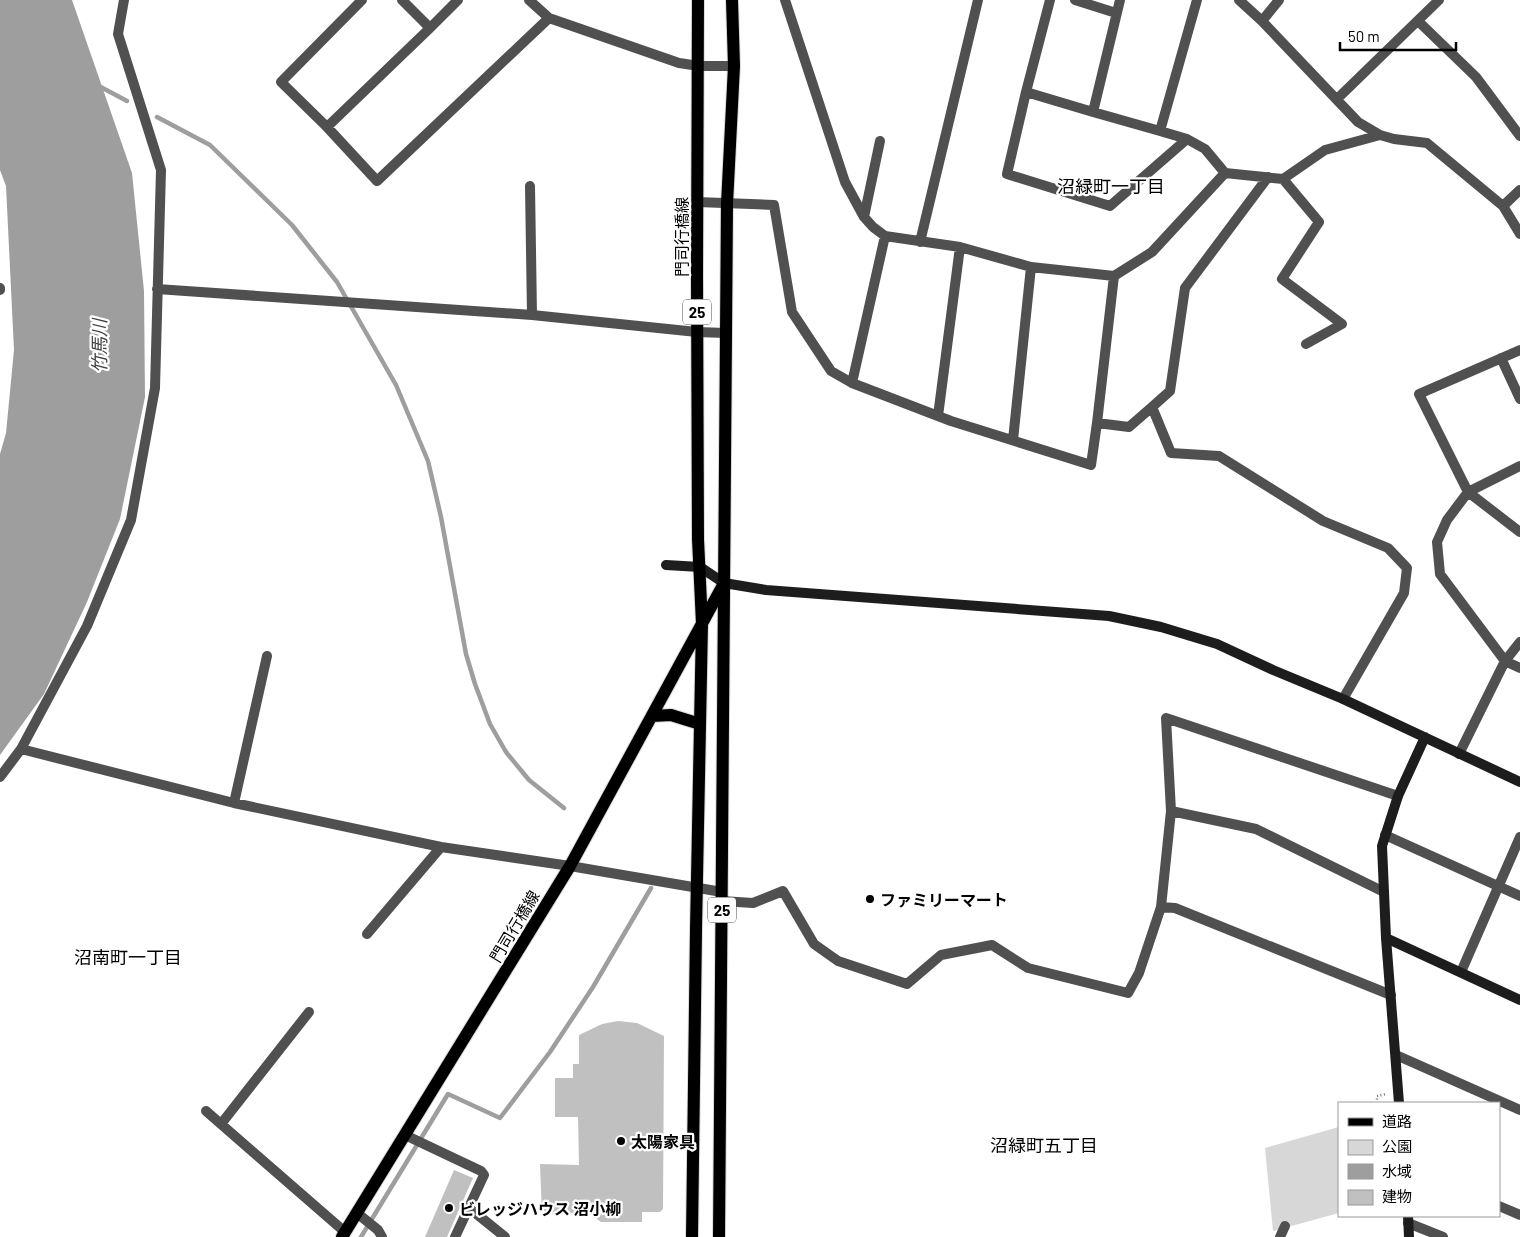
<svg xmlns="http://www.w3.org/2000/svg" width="1520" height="1237" viewBox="0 0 1520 1237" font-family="Barlow,'Noto Sans JP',sans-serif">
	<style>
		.green { fill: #d7d7d7 }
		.water { fill: #9e9e9e }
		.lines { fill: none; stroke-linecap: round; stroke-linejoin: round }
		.stream { stroke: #9e9e9e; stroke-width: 4.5 }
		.building { fill: #c0c0c0 }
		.primary-casing { stroke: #dbdbdb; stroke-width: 14 }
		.path { stroke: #727272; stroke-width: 2.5; stroke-dasharray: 1 2.5; stroke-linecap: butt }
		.street { stroke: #505050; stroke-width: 10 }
		.secondary { stroke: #1d1d1d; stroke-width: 10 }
		.primary { stroke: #000; stroke-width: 12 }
		.poi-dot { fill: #000; stroke: #fff; stroke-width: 2 }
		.labels { text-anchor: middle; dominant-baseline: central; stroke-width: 4.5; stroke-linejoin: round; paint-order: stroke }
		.shield { fill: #fff; stroke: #4c4c4c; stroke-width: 1 }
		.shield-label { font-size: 15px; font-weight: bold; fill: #000 }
		.street-label { font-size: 16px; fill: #000; stroke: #fff }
		.poi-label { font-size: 16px; font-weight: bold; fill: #000; stroke: #fff; text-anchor: start }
		.neighbourhood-label { font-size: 18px; fill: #000; stroke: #fff }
		.water-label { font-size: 18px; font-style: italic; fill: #3f3f3f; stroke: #fff }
	</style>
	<rect width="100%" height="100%" fill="#fff"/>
	<path class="green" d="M 1339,1127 L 1339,1213 L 1273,1231 L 1265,1148 Z"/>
	<path class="water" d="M 0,0 L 72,0 L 132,173 L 144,291 L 145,397 L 120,519 L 87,602 L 44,694 L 0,755 L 0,454 L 6,433 L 14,350 L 6,186 L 0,170 Z"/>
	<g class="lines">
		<path class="stream" d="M 97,85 L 127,101
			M 157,117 L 210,145 L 292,225 L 337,282 L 396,385 L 428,461 L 441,517 L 466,654 L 475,684 L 490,724 L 506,752 L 529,780 L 564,808
			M 361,1237 L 448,1094 L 500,1118 L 550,1052 L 593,987 L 651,888"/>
	</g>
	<path class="building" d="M 618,1021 L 637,1023 L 664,1036 L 663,1209 L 660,1212 L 642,1212 L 642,1222 L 601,1222 L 597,1219 L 597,1212 L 542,1214 L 540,1164 L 579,1165 L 578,1117 L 555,1117 L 555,1078 L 573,1078 L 573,1064 L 579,1064 L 579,1035 L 602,1024 Z
		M 454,1170 L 473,1178 L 447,1237 L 425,1237 Z"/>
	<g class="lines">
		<defs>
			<path id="primary" d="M 652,716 L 671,715 L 700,724
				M 342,1237 L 570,866 L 723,585
				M 692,1237 L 696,929 L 702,624 L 698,539 L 697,276 L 698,0
				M 719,1237 L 727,204 L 734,66 L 732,0"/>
		</defs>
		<use href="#primary" class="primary-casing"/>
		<path class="path" d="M 1377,1103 L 1377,1096 L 1386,1094"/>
		<path class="street" d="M 362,0 L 281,82 L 327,127 L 377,181 L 549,18
			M 402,0 L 430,28
			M 529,0 L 549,18 L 679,63 L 699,66 L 734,66
			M 785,0 L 845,182 L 864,217 L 873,227 L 885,236 L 960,247 L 1031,267 L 1114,276 L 1152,252 L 1225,173 L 1283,179 L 1325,150 L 1380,135
			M 1075,0 L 1116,13
			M 1120,0 L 1093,112 L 1026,92 L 1007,174 L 1110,206 L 1187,139 L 1160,131 L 1197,0
			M 1239,0 L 1262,21 L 1358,122 L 1380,135 L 1394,139 L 1427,143 L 1503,206 L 1520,234
			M 1262,21 L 1279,0
			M 1418,21 L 1476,77 L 1520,136
			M 1026,92 L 1050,0
			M 1337,99 L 1439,0
			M 1093,112 L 1160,131
			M 327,127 L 430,28 L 458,0
			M 1187,139 L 1205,149 L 1225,173
			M 1283,179 L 1319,222 L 1282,279 L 1342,324 L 1306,344
			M 530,186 L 532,315
			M 697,202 L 774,205 L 792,312 L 831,371 L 852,383 L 951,421 L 1091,465 L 1097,423 L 1114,276
			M 1503,206 L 1520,190
			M 864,217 L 880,141
			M 920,242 L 978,0
			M 0,288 L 0,290
			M 157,289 L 532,315 L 697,332 L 726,333
			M 1520,350 L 1419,394 L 1468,492 L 1520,532
			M 1501,358 L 1520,399
			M 852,383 L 885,236
			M 1152,407 L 1170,391 L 1185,288 L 1268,177
			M 938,416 L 960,247
			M 1097,423 L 1129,427 L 1152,407 L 1171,453 L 1219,456 L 1323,521 L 1388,548 L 1407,568 L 1404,593 L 1343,699
			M 1013,440 L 1031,267
			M 1520,642 L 1505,661 L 1520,668
			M 21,749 L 234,803 L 441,847 L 570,866 L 722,892
			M 1459,754 L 1505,661 L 1440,574 L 1437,542 L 1447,520 L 1468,492 L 1520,466
			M 0,777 L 21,749 L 87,626 L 131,520 L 155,388 L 161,170 L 118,34 L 124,0
			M 234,803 L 267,656
			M 1171,811 L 1256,829 L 1384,892
			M 1385,835 L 1520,896
			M 722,901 L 753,903 L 783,891 L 814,944 L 838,961 L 907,984 L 941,955 L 992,945 L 1028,968 L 1128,993 L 1139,973 L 1161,907
			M 367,934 L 441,847
			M 1461,972 L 1520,837
			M 1391,995 L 1175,908 L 1161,907 L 1171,811 L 1166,718 L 1398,796
			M 1396,1055 L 1520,1110
			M 206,1111 L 345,1232
			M 221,1124 L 309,1012
			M 405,1135 L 481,1171 L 484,1175 L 455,1237
			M 1499,1206 L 1520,1215
			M 468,1207 L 505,1237
			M 357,1213 L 378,1230 L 382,1237
			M 1408,1223 L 1443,1237
			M 1280,1237 L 1285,1226"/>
		<path class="secondary" d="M 666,565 L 700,567 L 724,583 L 766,590 L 1109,616 L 1161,627 L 1217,644 L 1273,670 L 1343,699 L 1520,782
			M 1386,938 L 1520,1000
			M 1399,1103 L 1386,938 L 1382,846 L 1398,796 L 1425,737
			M 1408,1216 L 1409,1237"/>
		<use href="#primary" class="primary"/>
	</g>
	<g class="poi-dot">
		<circle cx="870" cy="899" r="5"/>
		<circle cx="621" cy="1141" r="5"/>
		<circle cx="449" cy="1208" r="5"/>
	</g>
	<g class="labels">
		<g class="shield">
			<rect x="683" y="299.5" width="28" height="25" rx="4"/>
			<rect x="708" y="897.5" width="28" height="25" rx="4"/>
		</g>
		<g class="shield-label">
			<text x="697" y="312">25</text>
			<text x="722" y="910">25</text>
		</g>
		<g class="street-label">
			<text transform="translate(681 237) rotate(-90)">門司行橋線</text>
			<text transform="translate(514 926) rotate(-59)">門司行橋線</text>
		</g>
		<g class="poi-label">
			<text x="880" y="899">ファミリーマート</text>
			<text x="631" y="1141">太陽家具</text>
			<text x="459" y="1208">ビレッジハウス 沼小柳</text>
		</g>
		<g class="neighbourhood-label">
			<text x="1111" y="186">沼緑町一丁目</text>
			<text x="128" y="957">沼南町一丁目</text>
			<text x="1044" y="1145">沼緑町五丁目</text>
		</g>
		<g class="water-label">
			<text transform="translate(99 346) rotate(-90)">竹馬川</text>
		</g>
	</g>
	<rect x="1338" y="1102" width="162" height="115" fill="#ffffff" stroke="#999999"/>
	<rect x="1348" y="1118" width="25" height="8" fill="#000000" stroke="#999999"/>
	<text x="1382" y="1127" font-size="15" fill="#000000">道路</text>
	<rect x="1348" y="1140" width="25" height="15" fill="#d7d7d7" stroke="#999999"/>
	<text x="1382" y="1152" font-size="15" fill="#000000">公園</text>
	<rect x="1348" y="1164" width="25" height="15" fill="#9e9e9e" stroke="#999999"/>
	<text x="1382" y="1177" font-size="15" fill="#000000">水域</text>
	<rect x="1348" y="1190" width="25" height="15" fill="#c0c0c0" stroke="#999999"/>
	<text x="1382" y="1202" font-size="15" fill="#000000">建物</text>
	<path d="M1340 42v8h116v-8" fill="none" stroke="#000000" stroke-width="2.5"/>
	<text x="1348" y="42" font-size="15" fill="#000000" stroke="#ffffff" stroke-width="4" paint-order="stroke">50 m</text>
</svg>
